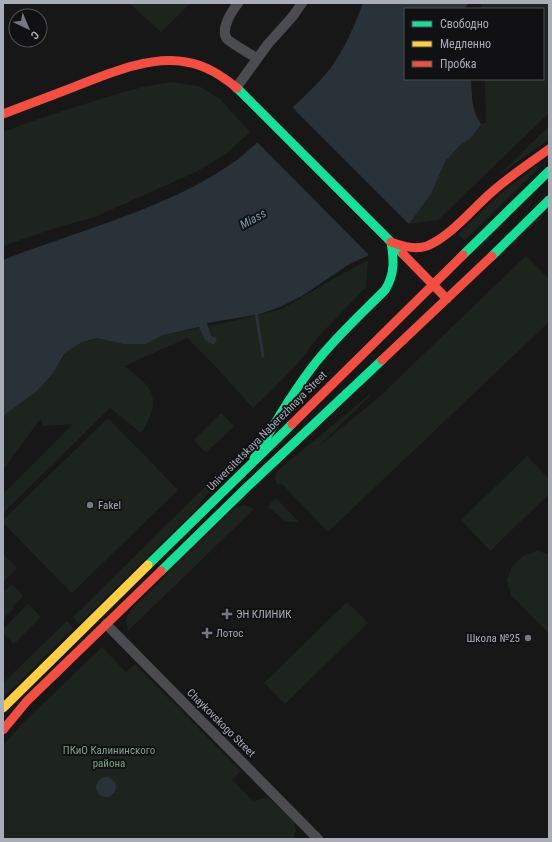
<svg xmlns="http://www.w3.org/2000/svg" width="552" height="842" viewBox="0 0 552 842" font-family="'Roboto Condensed',sans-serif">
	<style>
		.green { fill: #1d241e }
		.water { fill: #2a3239 }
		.pier { fill: #171717 }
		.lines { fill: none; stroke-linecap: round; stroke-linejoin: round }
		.stream { stroke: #2a3239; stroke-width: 3 }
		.street { stroke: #4b4c50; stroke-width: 10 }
		.fast { stroke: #16e098; stroke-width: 9 }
		.slow { stroke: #ffcf43; stroke-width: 9 }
		.jam { stroke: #f24e42; stroke-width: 9 }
		.poi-dot { fill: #757880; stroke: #111113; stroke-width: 1.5 }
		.labels { text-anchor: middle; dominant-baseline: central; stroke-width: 4; stroke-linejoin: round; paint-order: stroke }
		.street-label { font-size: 11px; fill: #a8adb8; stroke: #111113 }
		.poi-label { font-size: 11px; fill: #a8adb8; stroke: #111113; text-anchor: start }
		.park-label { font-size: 11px; fill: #7fa381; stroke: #111113 }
		.water-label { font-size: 12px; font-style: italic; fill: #7f9bb3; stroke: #111113 }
	</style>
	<rect width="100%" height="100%" fill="#171717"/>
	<path class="green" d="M 129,3 L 191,3 L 161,32 Z
		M 481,3 L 549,3 L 549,113 L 438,220 L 409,224 L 431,194 L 445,162 L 458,147 L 471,138 L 481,124 L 486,122 L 485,79 L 543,79 L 543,9 L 482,9 Z
		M 171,82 L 199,86 L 220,99 L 250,132 L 227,153 L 196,172 L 155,190 L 95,217 L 55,228 L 3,246 L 3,132 C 31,121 59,112 88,103 C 115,94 142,86 171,82 Z
		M 549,126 L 549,139 L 498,176 Z
		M 536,166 L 540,167 L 464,241 L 458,234 L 500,194 Z
		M 526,256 L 549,279 L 549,322 L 328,532 L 281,483 L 278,485 L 275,479 L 276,472 L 369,395 L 370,396 L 318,447 L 378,398 Z
		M 368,260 L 366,287 L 318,337 L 299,362 L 273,389 L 253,408 L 214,365 L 187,338 L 125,366 C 132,373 142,379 148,387 C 159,402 150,419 141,433 L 110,408 L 3,513 L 3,494 L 73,424 L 43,426 L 41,418 L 3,470 L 3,416 L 17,405 L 62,360 L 65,353 L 82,342 L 97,338 L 123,344 L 146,344 L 163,335 L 233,321 L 282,309 L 329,281 Z
		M 221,413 L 234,426 L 206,453 L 194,440 Z
		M 108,418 L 178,490 L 72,593 L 3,523 L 3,520 Z
		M 236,456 L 195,510 L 79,624 L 73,617 Z
		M 527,456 L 549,479 L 549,494 L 490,551 L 461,520 Z
		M 276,498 L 299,522 C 295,522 289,522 285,521 C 284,520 269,508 268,506 Z
		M 244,505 L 254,509 L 128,631 L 126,620 L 131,610 L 235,508 Z
		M 537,551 L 549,554 L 549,634 L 511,595 L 507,580 L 512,567 L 523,556 Z
		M 3,554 L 17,568 L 3,582 Z
		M 12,584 L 23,596 L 12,607 L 14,608 L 3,619 L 3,592 Z
		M 347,602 L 368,623 L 285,704 L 264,683 Z
		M 28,604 L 41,617 L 14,644 L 3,633 L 3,629 Z
		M 67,621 L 74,628 L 3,698 L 3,683 Z
		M 102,647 L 126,672 L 135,664 L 241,771 L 232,780 L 253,801 L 268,797 L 294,822 L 296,830 L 293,839 L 3,839 L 3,746 L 21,725 Z"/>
	<path class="water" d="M 363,3 L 468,3 L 465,9 L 405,9 L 405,79 L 471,79 C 472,94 471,111 481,124 L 471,138 L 458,147 L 445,162 L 431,194 L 409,224 L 367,256 L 348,265 L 302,296 L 280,307 L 260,314 L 207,323 L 211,336 L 217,339 L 214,345 L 205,340 L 199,327 L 163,335 L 146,344 L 123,344 L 97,338 L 82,342 L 65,353 L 53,373 L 39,389 L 3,416 L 3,260 C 79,230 172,208 238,159 C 257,144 274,126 291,109 C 306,94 323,80 334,63 C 347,44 355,24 363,3 Z
		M96 787a10 10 0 1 1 20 0a10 10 0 1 1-20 0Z"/>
	<path class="pier" d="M 292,107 L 409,224 L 399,234 L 370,256 L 257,142 Z"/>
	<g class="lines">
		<path class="stream" d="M 256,312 L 263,356"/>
		<path class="street" d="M 238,3 C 232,11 220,29 227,39 C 230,42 251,55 257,58
			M 236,88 L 268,44 L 293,16 L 302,3
			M 106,624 L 318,839"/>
		<path class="fast" d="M 237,88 L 403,254
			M 463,255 L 549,171
			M 492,256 L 549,200
			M 254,458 C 274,425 293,391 317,361 C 338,335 362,313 385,290 C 395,274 394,260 391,242
			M 148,565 L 292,424
			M 161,571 L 245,489 L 382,360"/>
		<path class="slow" d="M 3,708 L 148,565"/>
		<path class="jam" d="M 3,114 C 27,105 50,96 74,87 C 107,74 151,55 186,62 C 206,65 222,76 237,88
			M 391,242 C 403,246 414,250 427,246 C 451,236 473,208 493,191 C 510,176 530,163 549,149
			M 403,254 L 447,299
			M 382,360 L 492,256
			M 292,424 L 463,255
			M 3,730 L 27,701 L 161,571"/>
	</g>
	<g class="poi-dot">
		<circle cx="90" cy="505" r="4"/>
		<path d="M225 608h4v4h4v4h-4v4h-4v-4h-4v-4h4z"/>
		<path d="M205 627h4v4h4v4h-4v4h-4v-4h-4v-4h4z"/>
		<circle cx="528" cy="638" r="4"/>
	</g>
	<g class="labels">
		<g class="street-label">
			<text transform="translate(267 431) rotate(-45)">Universitetskaya Naberezhnaya Street</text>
			<text transform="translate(221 723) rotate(45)">Chaykovskogo Street</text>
		</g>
		<g class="poi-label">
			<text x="98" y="505">Fakel</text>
			<text x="236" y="614">ЭН КЛИНИК</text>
			<text x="216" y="633">Лотос</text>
			<text x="520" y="638" text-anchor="end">Школа №25</text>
		</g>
		<g class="park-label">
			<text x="109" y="750">ПКиО Калининского<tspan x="109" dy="13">района</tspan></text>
		</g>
		<g class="water-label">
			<text transform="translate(253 219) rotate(-29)">Miass</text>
		</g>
	</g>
	<rect width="552" height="842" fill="none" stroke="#a8adb8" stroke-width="8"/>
	<rect x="404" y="8" width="140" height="72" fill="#111113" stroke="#4d4f55"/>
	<rect x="412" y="21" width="20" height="6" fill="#16e098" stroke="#4d4f55"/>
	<text x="440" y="28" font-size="12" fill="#a8adb8">Свободно</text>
	<rect x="412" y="41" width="20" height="6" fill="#ffcf43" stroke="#4d4f55"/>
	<text x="440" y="48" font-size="12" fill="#a8adb8">Медленно</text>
	<rect x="412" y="61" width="20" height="6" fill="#f24e42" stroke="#4d4f55"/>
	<text x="440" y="68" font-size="12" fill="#a8adb8">Пробка</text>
	<g transform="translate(28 28) rotate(136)"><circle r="19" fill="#111113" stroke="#4d4f55"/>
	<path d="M0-3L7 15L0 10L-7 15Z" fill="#757880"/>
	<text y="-6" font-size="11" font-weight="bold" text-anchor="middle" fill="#a8adb8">С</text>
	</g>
</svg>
